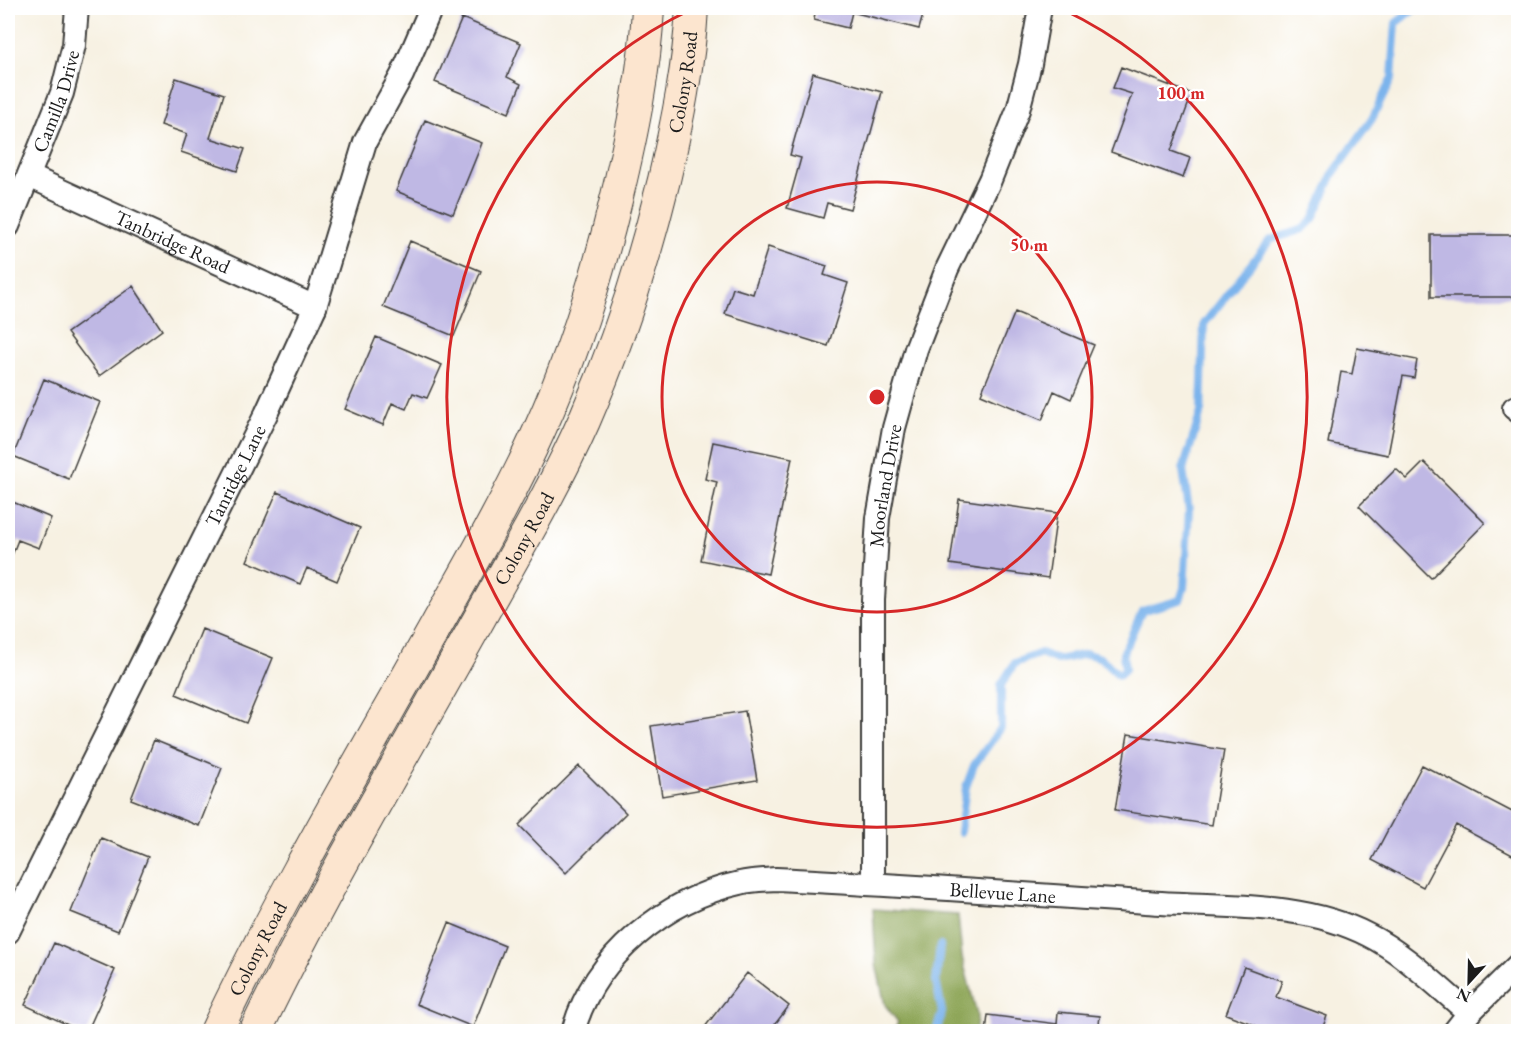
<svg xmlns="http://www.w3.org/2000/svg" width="1526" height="1039" viewBox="0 0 1526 1039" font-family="'EB Garamond',serif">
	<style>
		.forest { fill: #8da556; stroke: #546039; stroke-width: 1.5 }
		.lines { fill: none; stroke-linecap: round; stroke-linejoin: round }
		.stream { stroke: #7cb4ec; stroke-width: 8 }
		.building { fill: #bfb8e4 }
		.minor-casing { stroke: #3d3c3a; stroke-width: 26 }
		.secondary-casing { stroke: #3d3c3a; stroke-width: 34 }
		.minor { stroke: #fff; stroke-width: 22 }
		.secondary { stroke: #fce5cf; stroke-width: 32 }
		.ring { fill: none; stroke: #d62828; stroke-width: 3 }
		.labels { text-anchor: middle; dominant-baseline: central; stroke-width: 4.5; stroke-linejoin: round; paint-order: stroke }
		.street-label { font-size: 20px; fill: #1c1c1c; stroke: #fff }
		.centre { fill: #d62828; stroke: #fff; stroke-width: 3 }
		.ring-label { font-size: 18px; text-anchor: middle; font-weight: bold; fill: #d62828; stroke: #fff; stroke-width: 4.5; stroke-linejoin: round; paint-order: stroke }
	</style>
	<rect width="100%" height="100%" fill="#fff"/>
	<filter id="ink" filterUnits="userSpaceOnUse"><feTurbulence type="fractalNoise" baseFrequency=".0167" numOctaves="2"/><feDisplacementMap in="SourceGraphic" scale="12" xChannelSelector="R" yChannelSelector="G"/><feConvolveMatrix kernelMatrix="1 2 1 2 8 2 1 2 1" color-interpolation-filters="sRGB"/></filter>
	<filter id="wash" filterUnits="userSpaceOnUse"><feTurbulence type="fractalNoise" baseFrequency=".008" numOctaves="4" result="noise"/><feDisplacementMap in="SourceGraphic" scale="24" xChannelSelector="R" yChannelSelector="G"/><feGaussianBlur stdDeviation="1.35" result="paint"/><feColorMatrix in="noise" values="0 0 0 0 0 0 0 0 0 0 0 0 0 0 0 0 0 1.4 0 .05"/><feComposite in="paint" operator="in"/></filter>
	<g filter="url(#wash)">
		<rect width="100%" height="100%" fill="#f7f1e2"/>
		<path class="forest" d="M 873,909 L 958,915 L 962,957 L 977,1014 L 976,1031 L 894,1031 L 898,1022 L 885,1005 L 876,964 Z"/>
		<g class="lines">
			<path class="stream" d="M 960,832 L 966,787 L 974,765 L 1001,728 L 1001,685 L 1015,663 L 1041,653 L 1057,660 L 1087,654 L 1101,658 L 1119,675 L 1125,669 L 1123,654 L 1142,611 L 1180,600 L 1184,588 L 1189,510 L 1183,470 L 1201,412 L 1204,324 L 1270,240 L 1303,229 L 1313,219 L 1333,174 L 1372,119 L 1392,78 L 1396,23 L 1416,8
				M 936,1032 L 942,1012 L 936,981 L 940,946"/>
		</g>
		<g id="blocks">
			<path class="building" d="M 816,8 L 925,8 L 919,29 L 852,12 L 848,28 L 814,20 Z
				M 462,18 L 521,43 L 507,77 L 521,84 L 509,113 L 435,82 Z
				M 1121,67 L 1192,94 L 1171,151 L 1190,158 L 1183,178 L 1111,152 L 1132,94 L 1113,88 Z
				M 813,73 L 882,92 L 850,209 L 827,203 L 823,218 L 787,208 L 801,158 L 790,155 Z
				M 176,78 L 224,94 L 210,138 L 245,149 L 237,171 L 181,152 L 187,134 L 161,125 Z
				M 425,120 L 482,143 L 453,214 L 396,191 Z
				M 1431,235 L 1518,235 L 1518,297 L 1431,297 Z
				M 410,241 L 481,271 L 454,336 L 383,307 Z
				M 768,247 L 827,266 L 824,275 L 848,283 L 828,346 L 725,314 L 733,288 L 753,294 Z
				M 133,286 L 162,330 L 99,376 L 67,333 Z
				M 1015,312 L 1094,345 L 1071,399 L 1054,391 L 1042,420 L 981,394 Z
				M 376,337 L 442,365 L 427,398 L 413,393 L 406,409 L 392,403 L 383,425 L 345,409 Z
				M 1357,348 L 1417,360 L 1414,378 L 1403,376 L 1388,455 L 1328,443 L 1341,372 L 1352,374 Z
				M 44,379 L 100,402 L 69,479 L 13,456 Z
				M 713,442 L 792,458 L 768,574 L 701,560 L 717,482 L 705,479 Z
				M 1424,462 L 1485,523 L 1431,578 L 1359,506 L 1396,469 L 1407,479 Z
				M 277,492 L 360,528 L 337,581 L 307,568 L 300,584 L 247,561 Z
				M 959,499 L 1057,513 L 1048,578 L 950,564 Z
				M 8,500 L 51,518 L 39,548 L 18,540 L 9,563 L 8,562 Z
				M 202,629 L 273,658 L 246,723 L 176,694 Z
				M 745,711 L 757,780 L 662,796 L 651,726 Z
				M 1128,734 L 1224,750 L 1212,825 L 1115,810 Z
				M 154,740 L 222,768 L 199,826 L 131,799 Z
				M 1422,765 L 1518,815 L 1518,858 L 1456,825 L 1423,887 L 1372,860 Z
				M 579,766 L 626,813 L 566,873 L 519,825 Z
				M 101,838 L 148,857 L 118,931 L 71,912 Z
				M 449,923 L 505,946 L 473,1027 L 416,1004 Z
				M 54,943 L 115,970 L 87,1032 L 83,1032 L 25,1005 Z
				M 1244,967 L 1282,981 L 1276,997 L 1327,1016 L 1321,1032 L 1253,1032 L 1255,1025 L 1226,1014 Z
				M 747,973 L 789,1006 L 769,1032 L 701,1032 Z
				M 1058,1012 L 1100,1016 L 1098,1032 L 986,1032 L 988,1015 L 1057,1024 Z"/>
		</g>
	</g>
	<g filter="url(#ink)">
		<use href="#blocks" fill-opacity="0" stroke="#3d3c3a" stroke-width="1.5"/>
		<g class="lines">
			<defs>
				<g id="minor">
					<path id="s1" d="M 29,176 L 315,307"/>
					<path id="s2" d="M 8,226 L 62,93 L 74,45 L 77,8"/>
					<path d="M 1514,408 L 1518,411"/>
					<path id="s3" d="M 873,884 L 873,600 L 878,518 L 894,428 L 916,349 L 947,269 L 990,180 L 1018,110 L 1030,64 L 1040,8"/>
					<path id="s4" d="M 8,932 L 266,414 L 315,307 L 365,142 L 402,75 L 431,8"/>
					<path id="s5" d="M 573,1032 C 593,957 666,899 740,883 C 752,880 764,880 776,879 C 899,885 1022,894 1145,902 C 1219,908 1299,900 1368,935 C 1403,952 1439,988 1469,1013"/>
					<path d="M 1454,1032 L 1469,1013 L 1518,965"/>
				</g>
				<g id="secondary">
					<path id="s6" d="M 216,1032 C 282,893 361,760 436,626 C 472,562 509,498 539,431 C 573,356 598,276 617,196 C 632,134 645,71 648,8"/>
					<path id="s7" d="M 255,1032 C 321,894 399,763 473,630 C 511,561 552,493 584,421 C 618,343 644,262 664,180 C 677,123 689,66 692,8"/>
				</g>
			</defs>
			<use href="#minor" class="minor-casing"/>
			<use href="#secondary" class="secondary-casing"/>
			<use href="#minor" class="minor"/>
			<use href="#secondary" class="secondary"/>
		</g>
	</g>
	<g class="ring">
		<circle cx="877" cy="397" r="215"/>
		<path d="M1062 9A430 430 0 1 1 692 9"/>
	</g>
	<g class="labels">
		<g class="street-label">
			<text stroke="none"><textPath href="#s7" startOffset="1048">Colony Road</textPath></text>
			<text stroke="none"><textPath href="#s2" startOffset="134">Camilla Drive</textPath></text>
			<text stroke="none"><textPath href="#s1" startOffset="158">Tanbridge Road</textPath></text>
			<text stroke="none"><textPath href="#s4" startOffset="510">Tanridge Lane</textPath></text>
			<text stroke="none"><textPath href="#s3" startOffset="399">Moorland Drive</textPath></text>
			<text stroke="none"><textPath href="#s7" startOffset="562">Colony Road</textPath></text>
			<text stroke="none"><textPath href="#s5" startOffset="498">Bellevue Lane</textPath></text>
			<text stroke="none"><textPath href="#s6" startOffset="93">Colony Road</textPath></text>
		</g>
	</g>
	<circle cx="877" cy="397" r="9" class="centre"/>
	<g class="ring-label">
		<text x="1181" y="99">100 m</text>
		<text x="1029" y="251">50 m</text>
	</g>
	<rect width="1526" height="1039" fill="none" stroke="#fff" stroke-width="30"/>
	<g transform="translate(1469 982) rotate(202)" stroke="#ffffff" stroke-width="4.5" paint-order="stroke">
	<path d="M0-4.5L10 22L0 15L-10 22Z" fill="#1c1c1c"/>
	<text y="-9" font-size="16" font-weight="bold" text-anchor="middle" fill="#1c1c1c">N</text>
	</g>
</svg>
